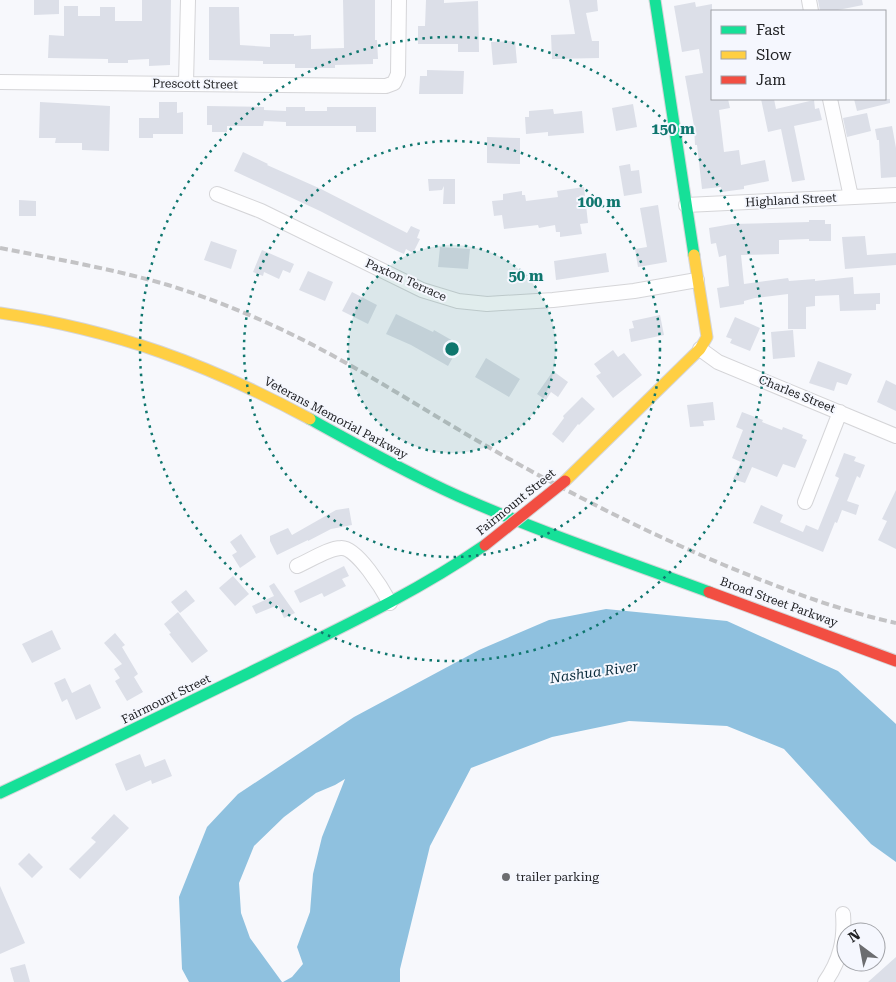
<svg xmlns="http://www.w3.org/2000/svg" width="896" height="982" viewBox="0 0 896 982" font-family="'Roboto Serif',serif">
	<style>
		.water { fill: #8fc1df }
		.building { fill: #dcdfe8 }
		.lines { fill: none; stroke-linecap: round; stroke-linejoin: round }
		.street-casing { stroke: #d5d5d8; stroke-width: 16 }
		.fast-casing { stroke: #d5d5d8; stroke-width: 13 }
		.slow-casing { stroke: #d5d5d8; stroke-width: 13 }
		.jam-casing { stroke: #d5d5d8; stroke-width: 13 }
		.street { stroke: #fefeff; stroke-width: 14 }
		.fast { stroke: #16e098; stroke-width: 11 }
		.slow { stroke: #ffcf43; stroke-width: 11 }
		.jam { stroke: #f24e42; stroke-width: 11 }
		.rail { stroke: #c3c3c5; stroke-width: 4; stroke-dasharray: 8 4; stroke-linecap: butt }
		.jam-bridge-casing { stroke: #d5d5d8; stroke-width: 13; stroke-linecap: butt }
		.jam-bridge { stroke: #f24e42; stroke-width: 11 }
		.ring { fill: none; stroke: #0f766e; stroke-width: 2.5; stroke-dasharray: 2.5 5 }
		.poi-dot { fill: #6c6d70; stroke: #f5f7fe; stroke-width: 2 }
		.labels { text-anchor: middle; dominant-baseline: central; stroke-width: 4; stroke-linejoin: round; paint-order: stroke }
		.street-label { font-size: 12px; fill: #212225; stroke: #f5f7fe }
		.poi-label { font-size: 12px; fill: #212225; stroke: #f5f7fe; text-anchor: start }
		.water-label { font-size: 14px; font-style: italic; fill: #0c2d3e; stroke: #f5f7fe }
		.centre { fill: #0f766e; stroke: #f5f7fe; stroke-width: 2.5 }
		.ring-label { font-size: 15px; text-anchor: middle; font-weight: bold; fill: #0f766e; stroke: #f5f7fe; stroke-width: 4; stroke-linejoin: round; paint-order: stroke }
	</style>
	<rect width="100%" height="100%" fill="#f7f8fc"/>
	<path class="water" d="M 606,609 L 727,621 L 838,671 L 896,724 L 896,862 L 871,844 L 784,749 L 727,726 L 629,721 L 552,737 L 471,768 L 430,846 L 400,969 L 400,982 L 283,982 L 292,977 L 303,964 L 297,947 L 310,912 L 313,874 L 322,837 L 345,779 L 335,785 L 316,793 L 284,817 L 254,846 L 239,883 L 241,913 L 250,938 L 282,982 L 189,982 L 182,969 L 179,897 L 207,827 L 238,794 L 354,717 L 479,650 L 549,620 Z"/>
	<path class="building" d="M 34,0 L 59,0 L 59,14 L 34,15 Z
		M 142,0 L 171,0 L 170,65 L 149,66 L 149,59 L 128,60 L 128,63 L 108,63 L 108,59 L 48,58 L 49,35 L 64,36 L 64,6 L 78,6 L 78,16 L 100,16 L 100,7 L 115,7 L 115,21 L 142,21 Z
		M 343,0 L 375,0 L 375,40 L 377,40 L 378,59 L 373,59 L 373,64 L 335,65 L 335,68 L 295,68 L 295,64 L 263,64 L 263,61 L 209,60 L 209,7 L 239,7 L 240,45 L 270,47 L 270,34 L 294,34 L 294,36 L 311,35 L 311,49 L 344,48 Z
		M 426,0 L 444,0 L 444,3 L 478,1 L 479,52 L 458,52 L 458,44 L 418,44 L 418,26 L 425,26 Z
		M 569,0 L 597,0 L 598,11 L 586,13 L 592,41 L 599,41 L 599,58 L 552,59 L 551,35 L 575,34 Z
		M 818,0 L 862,0 L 863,5 L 833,11 L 820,11 Z
		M 695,2 L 696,7 L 712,4 L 712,99 L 728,99 L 730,108 L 719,110 L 724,152 L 739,150 L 741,165 L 765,160 L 769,181 L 744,186 L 744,189 L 722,192 L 721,187 L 702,189 L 697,145 L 695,145 L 694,126 L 685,76 L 703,73 L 699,49 L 682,52 L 674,6 Z
		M 515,41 L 517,63 L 493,65 L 491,42 Z
		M 427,70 L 464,71 L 463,94 L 419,94 L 420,76 L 427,76 Z
		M 761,99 L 774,99 L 776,109 L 814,100 L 815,109 L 819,108 L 822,120 L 794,126 L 805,180 L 792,182 L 781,129 L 768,132 Z
		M 854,99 L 890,99 L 890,103 L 857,111 Z
		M 40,102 L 110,106 L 109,151 L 82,150 L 82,143 L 55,143 L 56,138 L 39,138 Z
		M 159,102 L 177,102 L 177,113 L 183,112 L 183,134 L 153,134 L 153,138 L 139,138 L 139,118 L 159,118 Z
		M 633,104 L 637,127 L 616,131 L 612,108 Z
		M 207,106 L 264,107 L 264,110 L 286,111 L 286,107 L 305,107 L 305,111 L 327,111 L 327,107 L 376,107 L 376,132 L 356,132 L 356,126 L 286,126 L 286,122 L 264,121 L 263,126 L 227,126 L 227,132 L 212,132 L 212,125 L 207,125 Z
		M 553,109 L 554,114 L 582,111 L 584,133 L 548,136 L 548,132 L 526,134 L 525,117 L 529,117 L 529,111 Z
		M 867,113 L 871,131 L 847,137 L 843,118 Z
		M 892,126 L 896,148 L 896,177 L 881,178 L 879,140 L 877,140 L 875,129 Z
		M 487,137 L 520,138 L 520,164 L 487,163 Z
		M 243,152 L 268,164 L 267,165 L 321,189 L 407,233 L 411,226 L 420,230 L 417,238 L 420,239 L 413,253 L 406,249 L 404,254 L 395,250 L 320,211 L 234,171 Z
		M 630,164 L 631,171 L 639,170 L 642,193 L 624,196 L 619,166 Z
		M 428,179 L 455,179 L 455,204 L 443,204 L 444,186 L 442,190 L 429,191 Z
		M 584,187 L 588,223 L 580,224 L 582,234 L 560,237 L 560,232 L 556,232 L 555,225 L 539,228 L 538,225 L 504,229 L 502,215 L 494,216 L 492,201 L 503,200 L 503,194 L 522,191 L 522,195 L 525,195 L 526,201 L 558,197 L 557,191 Z
		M 19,200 L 36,201 L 36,216 L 19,216 Z
		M 658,205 L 667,262 L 638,267 L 635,249 L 647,247 L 640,208 Z
		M 809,220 L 825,220 L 825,224 L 831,224 L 831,241 L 809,241 L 809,239 L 779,240 L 779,254 L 741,255 L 744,284 L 788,278 L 789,281 L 815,279 L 815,281 L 853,277 L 854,294 L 880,293 L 880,304 L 876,304 L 876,310 L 840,311 L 839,295 L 815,296 L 815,306 L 806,307 L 806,329 L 788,329 L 788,294 L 755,298 L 744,301 L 744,304 L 720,308 L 717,288 L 729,286 L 726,255 L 719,257 L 716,243 L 711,244 L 709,228 L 732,224 L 809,222 Z
		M 865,236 L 867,255 L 896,253 L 896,265 L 845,269 L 842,237 Z
		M 211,241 L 237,250 L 231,269 L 204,260 Z
		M 440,247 L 470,249 L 468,269 L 438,267 Z
		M 262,250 L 294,264 L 290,273 L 283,270 L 279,279 L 264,272 L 263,276 L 253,272 Z
		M 606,253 L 609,272 L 556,280 L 554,261 Z
		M 308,271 L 333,282 L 325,301 L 299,290 Z
		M 352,292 L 377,305 L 368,324 L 342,311 Z
		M 396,314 L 433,332 L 434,330 L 460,345 L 448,366 L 411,345 L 386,334 Z
		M 660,315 L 664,335 L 631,342 L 629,329 L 634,328 L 632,321 Z
		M 735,317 L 760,328 L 750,351 L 730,343 L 732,339 L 726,337 Z
		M 793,330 L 795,357 L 773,359 L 771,332 Z
		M 613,350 L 618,357 L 624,353 L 642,375 L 613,398 L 596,376 L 601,373 L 594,364 Z
		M 486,358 L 520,379 L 509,397 L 475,377 Z
		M 818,361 L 852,374 L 847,385 L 837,382 L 834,391 L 809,383 Z
		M 553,371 L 568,382 L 558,397 L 551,392 L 546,400 L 537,394 Z
		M 886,380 L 896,385 L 896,411 L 877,402 Z
		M 582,397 L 595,409 L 579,425 L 578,424 L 563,443 L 552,434 L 564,418 L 563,416 Z
		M 713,402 L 715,420 L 703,421 L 704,426 L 690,427 L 687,405 Z
		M 742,412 L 763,420 L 762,422 L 782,430 L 783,427 L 803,435 L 802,438 L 807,440 L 795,468 L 783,464 L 777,477 L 752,467 L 745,483 L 733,479 L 741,462 L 732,458 L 743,430 L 736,427 Z
		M 844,453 L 856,457 L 854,461 L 865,465 L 860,478 L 857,476 L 847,501 L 859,505 L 856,515 L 842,510 L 837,523 L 835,522 L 823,552 L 753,523 L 761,505 L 783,515 L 780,522 L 803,532 L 806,525 L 818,530 L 839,478 L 835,476 Z
		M 896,490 L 896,549 L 878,540 L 887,521 L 882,519 Z
		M 349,508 L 352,525 L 331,529 L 308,541 L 308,540 L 277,555 L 270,541 L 270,536 L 288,528 L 292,535 L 336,510 Z
		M 241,534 L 256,557 L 240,568 L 232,555 L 237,552 L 230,542 Z
		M 344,566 L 349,576 L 342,579 L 346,586 L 324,597 L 322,593 L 300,603 L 294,591 Z
		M 233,576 L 249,594 L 235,606 L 219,588 Z
		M 274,583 L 283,596 L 295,613 L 284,618 L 278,605 L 256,614 L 252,606 L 274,596 L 269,586 Z
		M 186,590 L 195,601 L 180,613 L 171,602 Z
		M 178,612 L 208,651 L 192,663 L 169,634 L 171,633 L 164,624 Z
		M 52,630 L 61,649 L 32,663 L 22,644 Z
		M 115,633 L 125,645 L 122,647 L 138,674 L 134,677 L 143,692 L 127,701 L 115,681 L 120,678 L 114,669 L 122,664 L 104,643 Z
		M 65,678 L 72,693 L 90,684 L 101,708 L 76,720 L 67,699 L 62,702 L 54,683 Z
		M 140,754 L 145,767 L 165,759 L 172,776 L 152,784 L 151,780 L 126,791 L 115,764 Z
		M 114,814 L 129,828 L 80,879 L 69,869 L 96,842 L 91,838 Z
		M 29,853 L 43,867 L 32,878 L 18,864 Z
		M 0,886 L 25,943 L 0,954 Z
		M 896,957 L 896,982 L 868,982 Z
		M 25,964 L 30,982 L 14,982 L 10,968 Z"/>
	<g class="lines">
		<defs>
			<path id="street" d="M 809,0 L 811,11
				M 0,82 L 386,86 L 394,83 L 398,74 L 399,0
				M 186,83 L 188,0
				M 830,99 L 851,197
				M 217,194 L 261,211 L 422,290 L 458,301 L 487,304 L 553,300 L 634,291 L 697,280
				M 686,205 L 896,195
				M 700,349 L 718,362 L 896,436
				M 805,502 L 840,412
				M 297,566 C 309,561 329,548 341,548 C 357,547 383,590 390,603
				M 825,982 C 840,961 845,940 843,914"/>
			<path id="fast" d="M 655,0 L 694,255
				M 310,419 C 359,446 407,473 458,496 C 540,532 625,561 709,592
				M 0,793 C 84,754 166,713 249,673 C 329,633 411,596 485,545"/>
			<path id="slow" d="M 0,313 C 115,330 208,364 310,419
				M 565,481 L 700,349 L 707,337 L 694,255"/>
			<path id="jam" d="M 709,592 L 896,661"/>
		</defs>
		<use href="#street" class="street-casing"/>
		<use href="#fast" class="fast-casing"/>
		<use href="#slow" class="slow-casing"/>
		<use href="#jam" class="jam-casing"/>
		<use href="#street" class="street"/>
		<use href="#fast" class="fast"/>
		<use href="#slow" class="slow"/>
		<use href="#jam" class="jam"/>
		<path class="rail" d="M 0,248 C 56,259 113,269 168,285 C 210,298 252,315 291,334 C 357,366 419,407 483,444 C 561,489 641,530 724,565 C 780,588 837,610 896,623"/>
		<defs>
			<path id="jam-bridge" d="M 485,545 L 565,481"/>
		</defs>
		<use href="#jam-bridge" class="jam-bridge-casing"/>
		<use href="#jam-bridge" class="jam-bridge"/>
	</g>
	<circle cx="452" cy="349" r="104" fill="#0f766e" fill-opacity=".12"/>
	<g class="ring">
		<circle cx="452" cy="349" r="104"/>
		<circle cx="452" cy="349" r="208"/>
		<circle cx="452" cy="349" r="312"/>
	</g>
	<circle class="poi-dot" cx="506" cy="877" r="5"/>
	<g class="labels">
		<g class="street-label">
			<text transform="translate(195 84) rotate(1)">Prescott Street</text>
			<text transform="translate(791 200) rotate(-3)">Highland Street</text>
			<text transform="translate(406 280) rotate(24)">Paxton Terrace</text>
			<text transform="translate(797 394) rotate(22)">Charles Street</text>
			<text transform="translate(336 418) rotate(28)">Veterans Memorial Parkway</text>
			<text transform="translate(516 502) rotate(-39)">Fairmount Street</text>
			<text transform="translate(779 602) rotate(20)">Broad Street Parkway</text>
			<text transform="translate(166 699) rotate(-26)">Fairmount Street</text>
		</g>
		<g class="poi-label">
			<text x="516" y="877">trailer parking</text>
		</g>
		<g class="water-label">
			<text transform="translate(594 672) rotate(-8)">Nashua River</text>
		</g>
	</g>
	<circle cx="452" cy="349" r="8" class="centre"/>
	<g class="ring-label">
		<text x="673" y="134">150 m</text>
		<text x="599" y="207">100 m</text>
		<text x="526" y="281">50 m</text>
	</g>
	<rect x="711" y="10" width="175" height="90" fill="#f5f7fe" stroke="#a0a2a7"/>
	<rect x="721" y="26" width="25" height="8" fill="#16e098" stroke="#a0a2a7"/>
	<text x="756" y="35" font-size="15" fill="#212225">Fast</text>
	<rect x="721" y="51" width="25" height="8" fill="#ffcf43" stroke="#a0a2a7"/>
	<text x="756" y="60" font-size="15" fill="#212225">Slow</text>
	<rect x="721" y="76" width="25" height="8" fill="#f24e42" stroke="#a0a2a7"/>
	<text x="756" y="85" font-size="15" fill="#212225">Jam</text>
	<g transform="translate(861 947) rotate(328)"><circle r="24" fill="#f5f7fe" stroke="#a0a2a7"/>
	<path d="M0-4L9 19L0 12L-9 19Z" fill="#6c6d70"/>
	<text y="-8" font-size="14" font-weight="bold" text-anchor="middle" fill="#212225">N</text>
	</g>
</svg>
